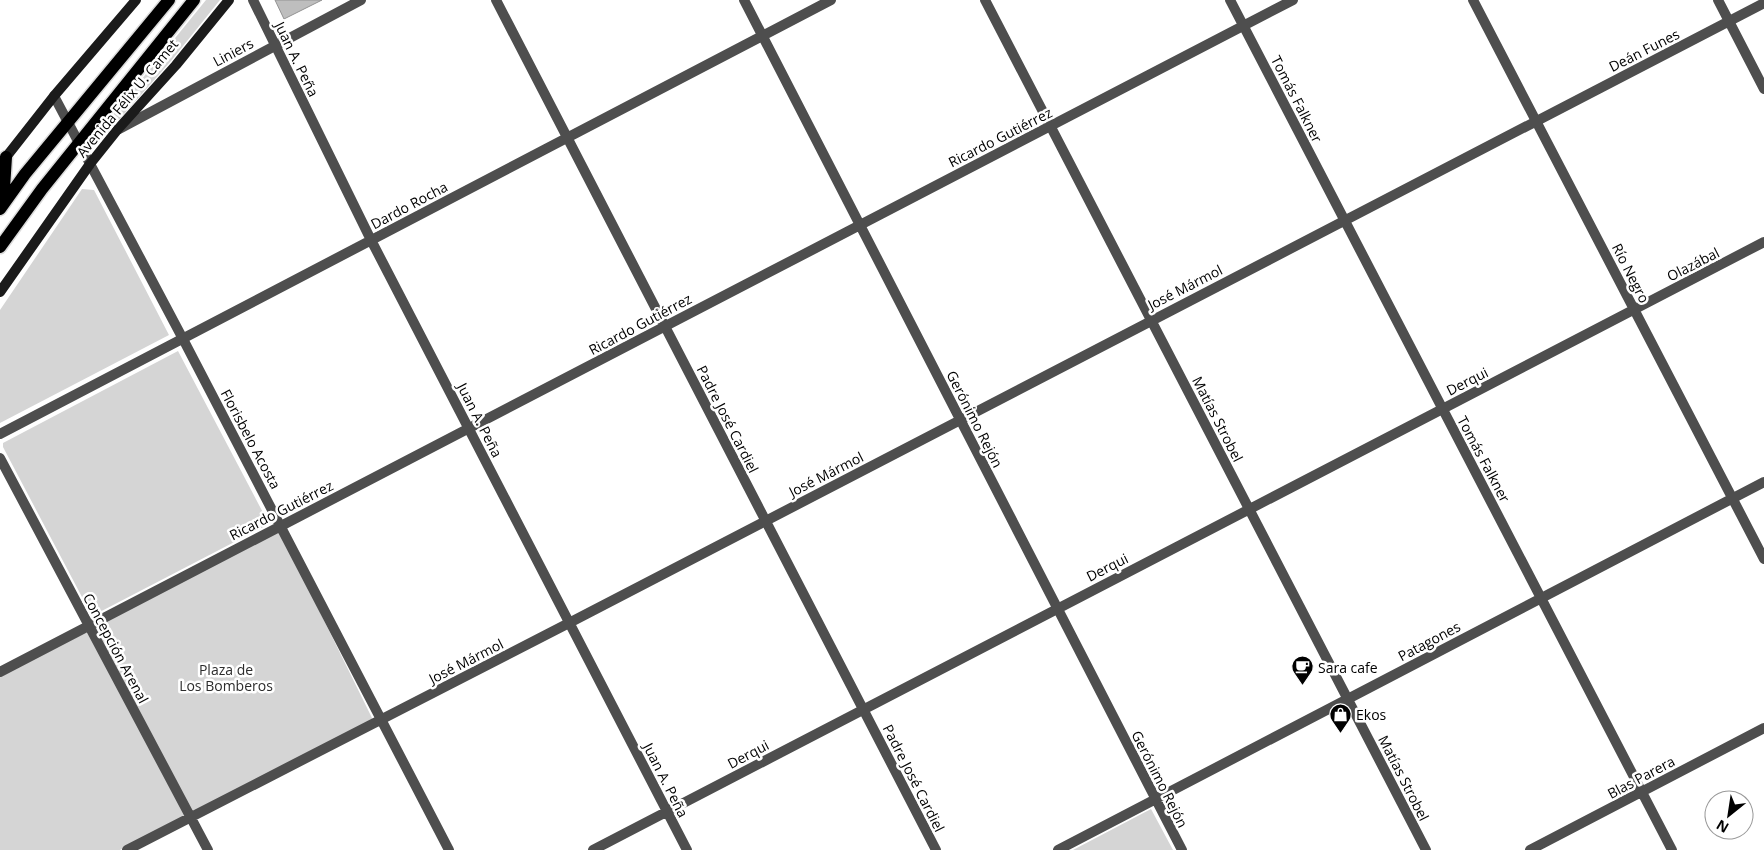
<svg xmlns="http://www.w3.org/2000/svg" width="1764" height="850" viewBox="0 0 1764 850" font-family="'Open Sans',sans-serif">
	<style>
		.green { fill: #d5d5d5 }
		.building { fill: #bebebe; stroke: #929292 }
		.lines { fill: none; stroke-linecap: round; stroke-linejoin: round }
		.primary-casing { stroke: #dbdbdb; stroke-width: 15 }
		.street { stroke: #4e4e4e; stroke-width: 10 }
		.secondary { stroke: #1b1b1b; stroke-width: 10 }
		.primary { stroke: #000; stroke-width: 12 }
		.labels { text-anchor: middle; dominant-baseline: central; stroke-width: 5; stroke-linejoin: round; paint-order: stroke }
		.street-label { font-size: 14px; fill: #000; stroke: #fff }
		.poi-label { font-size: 14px; fill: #000; stroke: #fff; text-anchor: start }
		.park-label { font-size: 14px; fill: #2c2c2c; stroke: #fff }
	</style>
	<rect width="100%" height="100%" fill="#fff"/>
	<path class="green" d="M 206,0 L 220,0 L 171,61 L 103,138 L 99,137 L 98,133 Z
		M 82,189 L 94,190 L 169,335 L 0,423 L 0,310 Z
		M 178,351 L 269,524 L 92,616 L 3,447 L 3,443 Z
		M 280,531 L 373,720 L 192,812 L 120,850 L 0,850 L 0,677 Z
		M 1151,809 L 1173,850 L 1073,850 Z"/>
	<path class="building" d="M 275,0 L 322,0 L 284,19 Z"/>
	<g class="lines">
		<defs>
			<path id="primary" d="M 3,204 L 6,157
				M 0,209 L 25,174 L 169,0
				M 0,247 L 42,189 L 194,0"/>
		</defs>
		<use href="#primary" class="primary-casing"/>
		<path class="street" d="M 253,0 L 371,240 L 687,850
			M 496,0 L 936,850
			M 744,0 L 1182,850
			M 985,0 L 1426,850
			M 1230,0 L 1672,850
			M 1473,0 L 1764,559
			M 1718,0 L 1764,89
			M 54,96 L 183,339 L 449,850
			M 119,129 L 361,0
			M 0,434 L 831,0
			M 0,458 L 208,850
			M 0,672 L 1293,0
			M 127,850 L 569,623 L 1764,3
			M 593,850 L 1764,242
			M 1058,850 L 1764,482
			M 1530,850 L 1764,728"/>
		<path class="secondary" d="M 3,161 L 54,96 L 136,0
			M 0,292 L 90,164 L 118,129 L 176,65 L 229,0"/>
		<use href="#primary" class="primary"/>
	</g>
	<defs>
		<symbol id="cafe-pin" viewBox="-11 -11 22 30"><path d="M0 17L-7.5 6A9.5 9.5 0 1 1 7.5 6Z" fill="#000" stroke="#fff"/><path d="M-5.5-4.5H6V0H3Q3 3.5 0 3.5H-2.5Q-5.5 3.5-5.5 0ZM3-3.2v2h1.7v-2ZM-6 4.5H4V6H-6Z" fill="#fff"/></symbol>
		<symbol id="shop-pin" viewBox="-11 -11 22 30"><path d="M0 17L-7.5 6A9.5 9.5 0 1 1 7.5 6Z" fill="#000" stroke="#fff"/><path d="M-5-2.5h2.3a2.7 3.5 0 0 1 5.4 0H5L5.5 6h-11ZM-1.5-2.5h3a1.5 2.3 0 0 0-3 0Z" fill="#fff"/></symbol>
	</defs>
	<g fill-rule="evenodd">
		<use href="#cafe-pin" x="1290" y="654" width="25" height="34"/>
		<use href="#shop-pin" x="1328" y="702" width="25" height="34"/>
	</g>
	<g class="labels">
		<g class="street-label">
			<text transform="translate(1644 50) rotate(-27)">Deán Funes</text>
			<text transform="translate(233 52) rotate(-28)">Liniers</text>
			<text transform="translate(297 59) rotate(64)">Juan A. Peña</text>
			<text transform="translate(127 98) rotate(-50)">Avenida Félix U. Camet</text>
			<text transform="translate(1297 99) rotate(63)">Tomás Falkner</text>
			<text transform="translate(1000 137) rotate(-27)">Ricardo Gutiérrez</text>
			<text transform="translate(409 205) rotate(-28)">Dardo Rocha</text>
			<text transform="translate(1693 264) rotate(-27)">Olazábal</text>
			<text transform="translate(1631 273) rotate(63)">Río Negro</text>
			<text transform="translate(1185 287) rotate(-27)">José Mármol</text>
			<text transform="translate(640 324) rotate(-28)">Ricardo Gutiérrez</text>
			<text transform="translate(1467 381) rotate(-27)">Derqui</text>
			<text transform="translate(728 419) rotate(63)">Padre José Cardiel</text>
			<text transform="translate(975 419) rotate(63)">Gerónimo Rejón</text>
			<text transform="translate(1218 419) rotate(63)">Matías Strobel</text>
			<text transform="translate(480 420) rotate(63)">Juan A. Peña</text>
			<text transform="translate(251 439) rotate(62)">Florisbelo Acosta</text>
			<text transform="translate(1484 459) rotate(62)">Tomás Falkner</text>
			<text transform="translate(826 474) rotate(-27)">José Mármol</text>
			<text transform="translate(281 510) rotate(-27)">Ricardo Gutiérrez</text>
			<text transform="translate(1107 567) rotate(-27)">Derqui</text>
			<text transform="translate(1429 641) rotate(-28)">Patagones</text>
			<text transform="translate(116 648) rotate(62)">Concepción Arenal</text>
			<text transform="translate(466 661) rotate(-27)">José Mármol</text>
			<text transform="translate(748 754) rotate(-28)">Derqui</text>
			<text transform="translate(1641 777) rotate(-28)">Blas Parera</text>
			<text transform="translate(914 778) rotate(63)">Padre José Cardiel</text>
			<text transform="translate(1404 778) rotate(63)">Matías Strobel</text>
			<text transform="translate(1160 779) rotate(63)">Gerónimo Rejón</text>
			<text transform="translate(666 780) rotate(63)">Juan A. Peña</text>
		</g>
		<g class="poi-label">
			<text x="1318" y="667">Sara cafe</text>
			<text x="1356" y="714">Ekos</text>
		</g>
		<g class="park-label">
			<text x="226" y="669">Plaza de<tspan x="226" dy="16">Los Bomberos</tspan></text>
		</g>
	</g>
	<g transform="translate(1729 815) rotate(210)"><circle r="24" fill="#ffffff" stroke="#999999"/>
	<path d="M0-4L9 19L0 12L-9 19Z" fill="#000000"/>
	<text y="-8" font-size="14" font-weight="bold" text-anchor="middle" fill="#000000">N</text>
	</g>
</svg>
